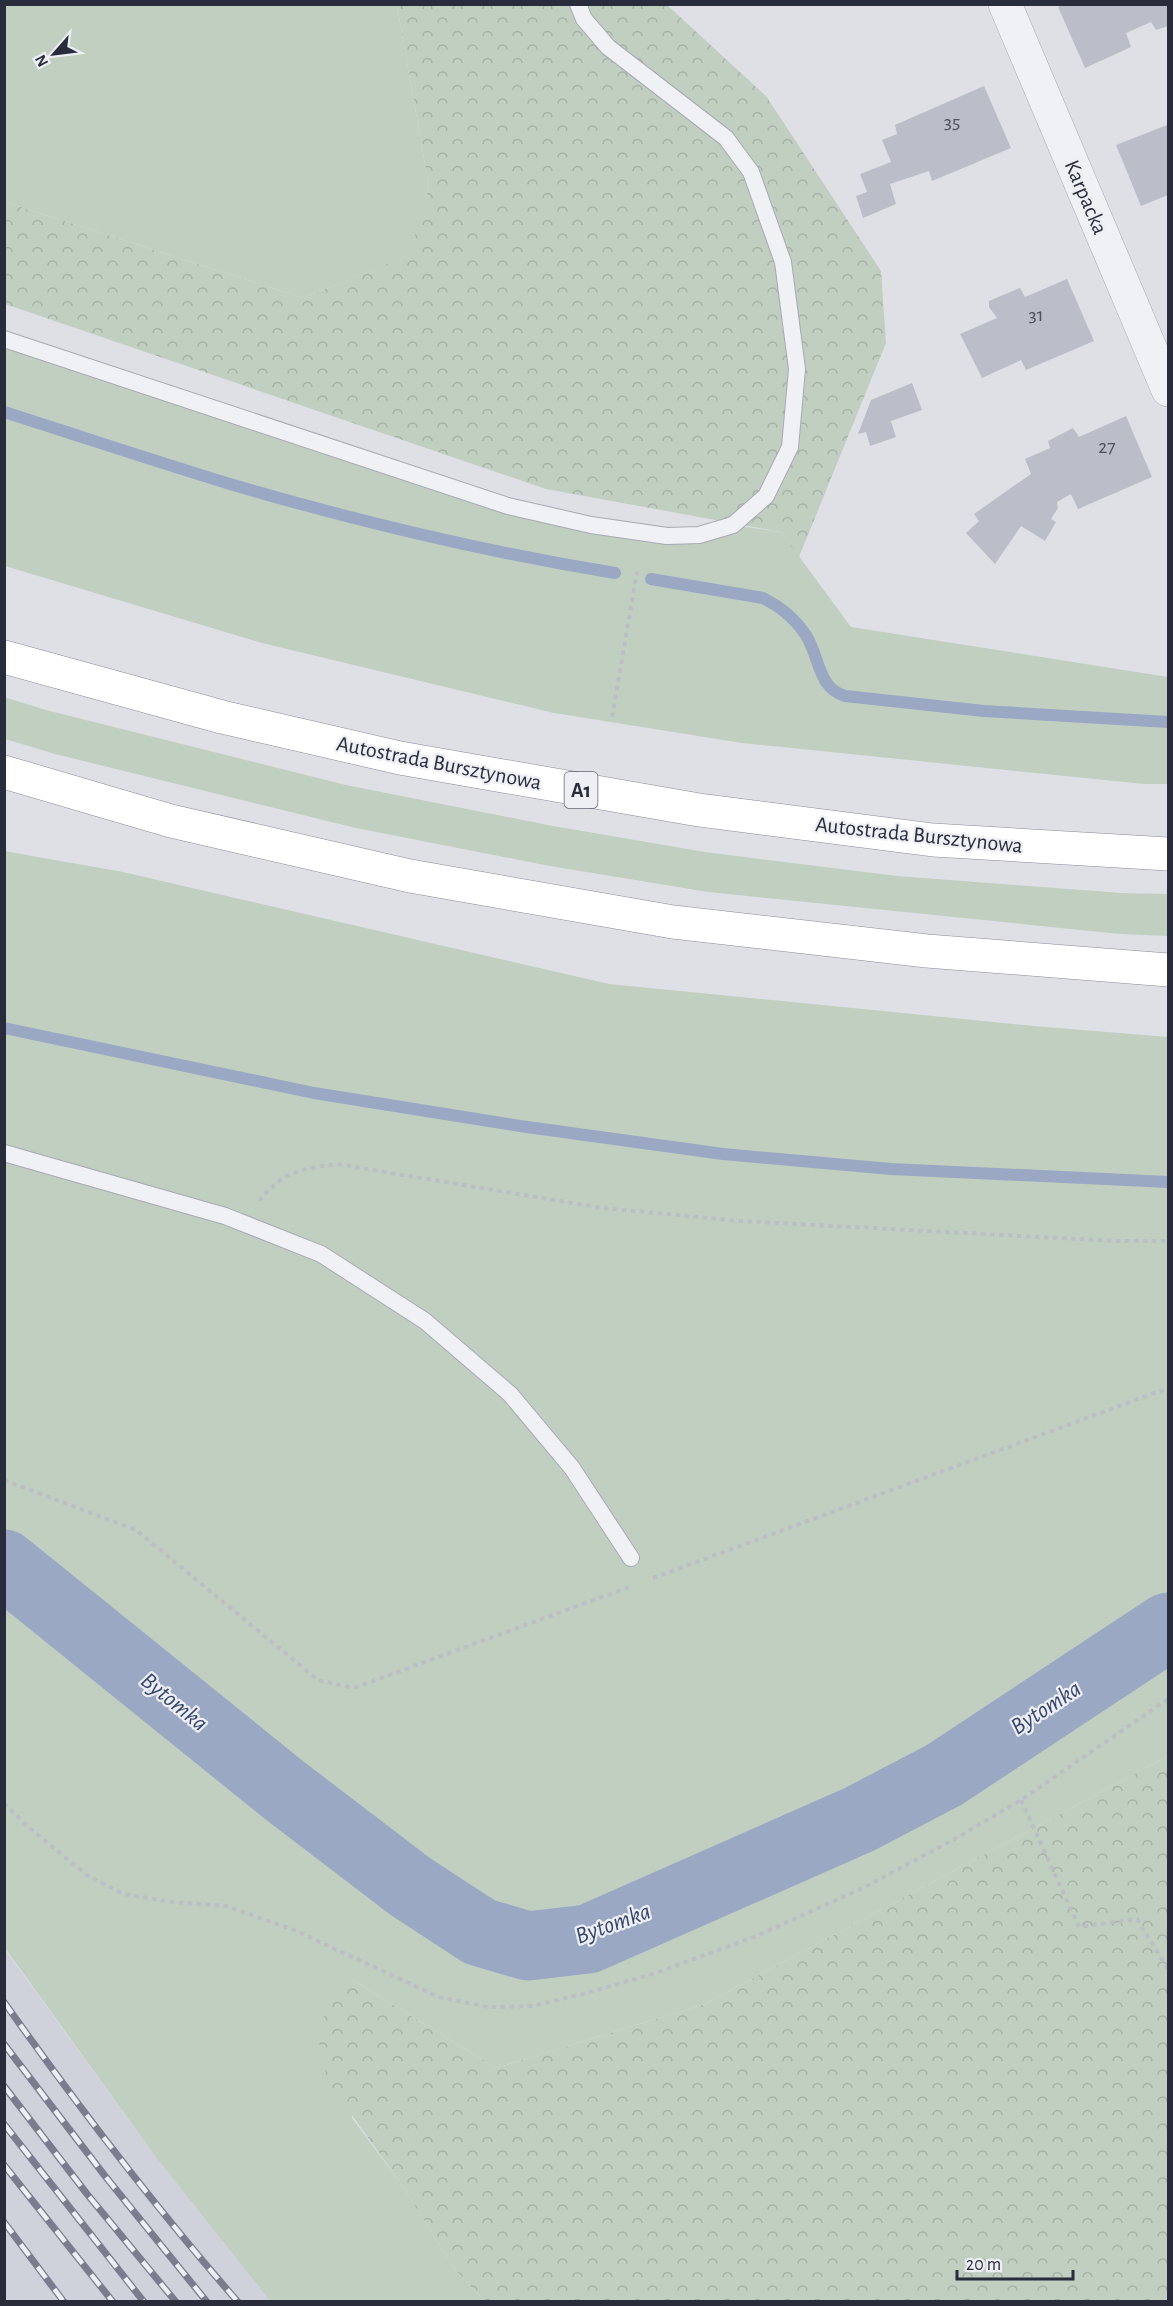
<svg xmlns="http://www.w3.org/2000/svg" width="1173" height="2306" viewBox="0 0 1173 2306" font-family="'Alegreya Sans',sans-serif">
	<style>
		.built { fill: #d0d2db }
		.green { fill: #c1cfc0 }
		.forest { fill: url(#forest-crowns) }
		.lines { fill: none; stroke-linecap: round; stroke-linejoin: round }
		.stream { stroke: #9ba8c3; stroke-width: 12 }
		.river { stroke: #9ba8c3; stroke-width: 69 }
		.building { fill: #bbbec8 }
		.service-casing { stroke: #a7aab3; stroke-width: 18 }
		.minor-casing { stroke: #a7aab3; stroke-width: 34 }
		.motorway-casing { stroke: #868b9b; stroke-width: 34 }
		.path { stroke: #bcbec5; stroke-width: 4; stroke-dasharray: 4.5 4.5; stroke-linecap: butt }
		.service { stroke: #f0f1f5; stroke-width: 16 }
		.minor { stroke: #f0f1f5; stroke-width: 33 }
		.motorway { stroke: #fff; stroke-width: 33 }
		.rail-casing { stroke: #797d8e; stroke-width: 7 }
		.rail { stroke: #edeff4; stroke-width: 4.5; stroke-dasharray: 14; stroke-linecap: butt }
		.labels { text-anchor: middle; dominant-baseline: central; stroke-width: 4.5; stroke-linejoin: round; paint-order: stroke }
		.number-label { font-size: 20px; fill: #4d505e }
		.shield { fill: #edeff4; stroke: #636672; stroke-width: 1.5 }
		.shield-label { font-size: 21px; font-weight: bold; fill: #282c3b }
		.street-label { font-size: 22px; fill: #282c3b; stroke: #edeff4 }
		.water-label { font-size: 24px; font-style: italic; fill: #36456c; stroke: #edeff4 }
	</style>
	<defs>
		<pattern id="forest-crowns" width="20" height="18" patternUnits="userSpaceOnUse" patternTransform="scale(1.5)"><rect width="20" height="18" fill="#c1cfc0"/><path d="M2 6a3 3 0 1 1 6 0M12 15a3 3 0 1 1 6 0" fill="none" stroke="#a6b2a6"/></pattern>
	</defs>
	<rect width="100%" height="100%" fill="#dee0e6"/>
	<path class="built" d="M 4,1948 L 158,2160 L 270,2301 L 5,2301 Z"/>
	<path class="green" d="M 5,5 L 397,5 L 429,187 L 410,255 L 303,298 L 5,202 Z
		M 5,339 L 508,506 L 667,536 L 733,525 L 781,532 L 851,627 L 1168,677 L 1168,784 L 1144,784 L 742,743 L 554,713 L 262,643 L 5,566 Z
		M 4,697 L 46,710 L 346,785 L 553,826 L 705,852 L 897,876 L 1121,893 L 1168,894 L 1168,936 L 1120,934 L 708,892 L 550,866 L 356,828 L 55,754 L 5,739 Z
		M 4,851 L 123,872 L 609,984 L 1034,1026 L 1168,1037 L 1168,1756 L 705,2004 L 496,2068 L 351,1979 L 352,2118 L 402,2185 L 453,2267 L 484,2301 L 270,2301 L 158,2160 L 5,1948 Z"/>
	<path class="forest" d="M 666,4 L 766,96 L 881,271 L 886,343 L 799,557 L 781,532 L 546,489 L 5,304 L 5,202 L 303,298 L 409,255 L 429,187 L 397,5 Z
		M 1168,1756 L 1168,2301 L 484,2301 L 453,2267 L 402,2185 L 328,2082 L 319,2043 L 325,2009 L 337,1992 L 351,1979 L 496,2068 L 705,2004 Z"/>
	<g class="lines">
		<path class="stream" d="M 4,412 C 80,436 154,461 230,484 C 356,521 486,552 615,573
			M 651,579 L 763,598 C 781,607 796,619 807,637 C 820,659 818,688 845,696 L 984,711 L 1168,722
			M 4,1028 L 314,1093 L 520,1126 L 723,1154 L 891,1169 L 1168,1182"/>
		<path class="river" d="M 4,1564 L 284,1790 L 411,1887 L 480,1932 L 528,1946 L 588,1939 L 860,1819 L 944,1775 L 1168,1627"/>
	</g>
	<path class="building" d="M 1063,4 L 1168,4 L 1168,26 L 1156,30 L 1151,22 L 1126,33 L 1131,47 L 1085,68 L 1058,7 Z
		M 984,86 L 1011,148 L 932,181 L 929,171 L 890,184 L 896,204 L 863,218 L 856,196 L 867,192 L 860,174 L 891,162 L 882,140 L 897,134 L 895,125 Z
		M 1167,125 L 1168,195 L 1141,206 L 1116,145 Z
		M 1067,279 L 1094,341 L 1026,370 L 1021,360 L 982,378 L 960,334 L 997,318 L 989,307 L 989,301 L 1020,288 L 1025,297 Z
		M 912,383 L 922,410 L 891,421 L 896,437 L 870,446 L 866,432 L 858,434 L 871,400 Z
		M 1126,416 L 1152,477 L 1078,509 L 1071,494 L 1057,502 L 1058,508 L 1051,519 L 1056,522 L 1045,541 L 1021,526 L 995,564 L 966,533 L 979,521 L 974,514 L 1031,474 L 1025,459 L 1050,448 L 1048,441 L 1073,428 L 1079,437 Z"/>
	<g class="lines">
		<defs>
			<path id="service" d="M 4,339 L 508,506 L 591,525 L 667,536 L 699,535 L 733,525 L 766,496 L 790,447 L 797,369 L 783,262 L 751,172 L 726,138 L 608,47 L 584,19 L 578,4
				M 4,1153 L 225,1216 L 321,1254 L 425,1321 L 510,1394 L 572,1468 L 631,1558"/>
			<path id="minor" d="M 1005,4 L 1168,390"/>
			<path id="motorway" d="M 4,657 L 222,717 L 400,758 L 699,810 L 933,840 L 1168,854
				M 4,772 L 171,821 L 410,876 L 673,922 L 927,951 L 1168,970"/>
		</defs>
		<use href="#service" class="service-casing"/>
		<use href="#minor" class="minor-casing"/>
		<use href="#motorway" class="motorway-casing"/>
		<path class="path" d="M 612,717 L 637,572
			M 259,1201 C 283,1171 301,1169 337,1164 L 602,1208 L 740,1221 L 1116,1241 L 1168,1241
			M 4,1480 L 136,1530 L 318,1680 L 354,1688 L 629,1587
			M 653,1578 L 1168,1388
			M 1021,1800 L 1079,1927 L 1137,1919 L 1168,1969
			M 4,1803 L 27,1826 L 88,1876 L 124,1894 L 172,1902 L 226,1906 L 294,1930 L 439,1997 L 488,2007 L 532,2006 L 587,1993 L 656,1973 L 754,1937 L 863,1888 L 953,1840 L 1021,1800 L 1168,1699"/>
		<use href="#service" class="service"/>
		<use href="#minor" class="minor"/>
		<use href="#motorway" class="motorway"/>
		<defs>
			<path id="rail" d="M 4,2002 C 77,2105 155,2207 238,2302
				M 4,2044 L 105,2176 L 207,2302
				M 4,2086 L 87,2194 L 176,2302
				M 4,2124 L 144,2302
				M 4,2165 L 113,2302
				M 4,2222 L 64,2302"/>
		</defs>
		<use href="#rail" class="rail-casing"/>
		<use href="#rail" class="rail"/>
	</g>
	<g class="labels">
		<g class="number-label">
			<text x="952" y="122">35</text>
			<text x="1036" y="315">31</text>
			<text x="1107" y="447">27</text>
		</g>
		<rect class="shield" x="564.5" y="772" width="33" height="36" rx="4.5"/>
		<g class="shield-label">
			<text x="581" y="790">A1</text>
		</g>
		<g class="street-label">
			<text transform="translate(1086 197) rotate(67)">Karpacka</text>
			<text transform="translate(439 763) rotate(11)">Autostrada Bursztynowa</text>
			<text transform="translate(919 835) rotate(6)">Autostrada Bursztynowa</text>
		</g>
		<g class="water-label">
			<text transform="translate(174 1702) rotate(39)">Bytomka</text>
			<text transform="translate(1046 1708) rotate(-33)">Bytomka</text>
			<text transform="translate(613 1924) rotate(-20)">Bytomka</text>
		</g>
	</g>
	<rect width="1173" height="2306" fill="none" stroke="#282c3b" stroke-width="12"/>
	<g transform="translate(54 54) rotate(242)" stroke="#edeff4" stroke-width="4.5" paint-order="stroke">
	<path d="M0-4.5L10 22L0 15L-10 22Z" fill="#282c3b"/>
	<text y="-9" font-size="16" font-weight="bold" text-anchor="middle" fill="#282c3b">N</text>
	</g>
	<path d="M957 2270v9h116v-9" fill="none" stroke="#282c3b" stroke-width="3"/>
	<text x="966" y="2270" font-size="18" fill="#282c3b" stroke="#edeff4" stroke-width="4.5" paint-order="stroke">20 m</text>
</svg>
